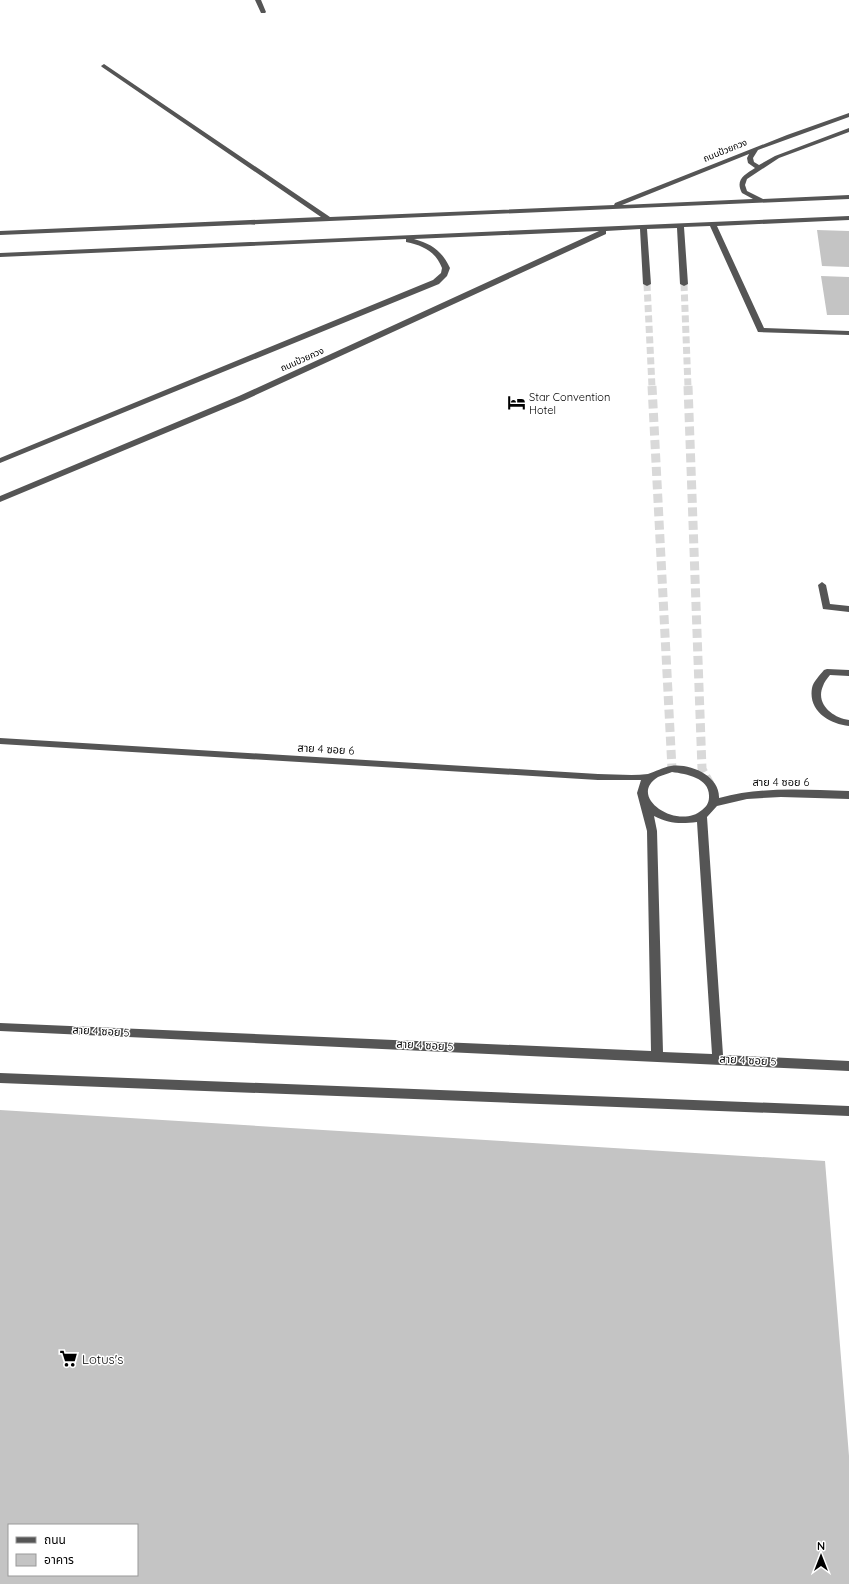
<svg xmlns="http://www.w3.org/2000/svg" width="849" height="1584" viewBox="0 0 849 1584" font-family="Quicksand,'Noto Sans Thai',sans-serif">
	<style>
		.building { fill: #c4c4c4; fill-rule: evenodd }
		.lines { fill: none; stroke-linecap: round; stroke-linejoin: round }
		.minor-tunnel-far1 { stroke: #d9d9d9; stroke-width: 7; stroke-dasharray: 7 3.5; stroke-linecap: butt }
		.minor-tunnel { stroke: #d9d9d9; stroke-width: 9; stroke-dasharray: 9 4.5; stroke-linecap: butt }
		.minor { fill: #555; fill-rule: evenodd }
		.labels { text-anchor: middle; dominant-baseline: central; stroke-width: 3; stroke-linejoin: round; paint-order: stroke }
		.far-street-label { font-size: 9px; fill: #000; stroke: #fff }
		.poi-label { font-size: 11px; fill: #000; stroke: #fff; text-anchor: start }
		.street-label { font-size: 11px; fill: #000; stroke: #fff }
		.near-poi-label { font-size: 13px; fill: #000; stroke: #fff; text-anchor: start }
	</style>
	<rect width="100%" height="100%" fill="#fff"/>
	<path class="building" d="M 817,230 L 849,231 L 849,267 L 822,266 Z
		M 821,276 L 849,277 L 849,315 L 827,315 Z
		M 0,1110 L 825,1161 L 849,1456 L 849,1584 L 0,1584 ZM 9,1525 L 137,1525 L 137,1575 L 9,1575 Z"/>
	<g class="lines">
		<path class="minor-tunnel-far1" d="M 647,284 L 652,387
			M 684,284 L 688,387"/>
		<path class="minor-tunnel" d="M 652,386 L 672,769
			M 688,386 L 702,769 L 710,784"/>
		<path class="minor" d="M 255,0 L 261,0 L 266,12 L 265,13 L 261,13 Z
			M 104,64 L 330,217 L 614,205 L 615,203 L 787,135 L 849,113 L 849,117 L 758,150 L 753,158 L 754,162 L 759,165 L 775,156 L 849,128 L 849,132 L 779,158 L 747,179 L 745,185 L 747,191 L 763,199 L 849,195 L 849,199 L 0,235 L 0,231 L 321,217 L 102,67 L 101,66 ZM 749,154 L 747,158 L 748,163 L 755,168 C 744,175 735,180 742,193 L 753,199 L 622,205 Z
			M 849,216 L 849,220 L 717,226 L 764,328 L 849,331 L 849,335 L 758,332 L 710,226 L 684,227 L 688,284 L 684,286 L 680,284 L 677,228 L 647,229 L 651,284 L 647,286 L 643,284 L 640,229 L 606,231 L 606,234 L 245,400 L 0,502 L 0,496 L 239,396 L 599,231 L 414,239 C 432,244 442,251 450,268 L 447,276 L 439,284 L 0,463 L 0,458 L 433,280 L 441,273 L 442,268 C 435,251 424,246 406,242 L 406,239 L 0,257 L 0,253 Z
			M 822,582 L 826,585 L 830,604 L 849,606 L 849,612 L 823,609 L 818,585 Z
			M 827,669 L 849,670 L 849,676 L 830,675 C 827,679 824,682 823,686 C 815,704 833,718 849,720 L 849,726 C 829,724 808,711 812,688 C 813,682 820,675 824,670 Z
			M 0,738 L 598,774 C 614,774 632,776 648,774 C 655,772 663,767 671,766 C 690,763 720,776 719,798 C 762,786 805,790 849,791 L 849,799 L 781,797 L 747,799 L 717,806 L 707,817 L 723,1055 L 849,1061 L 849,1071 L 0,1031 L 0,1023 L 651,1051 L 647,831 L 637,793 L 641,780 L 598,780 L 0,744 ZM 672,772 C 687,774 710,778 709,797 C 709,803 706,807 702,810 C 678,831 626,797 658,777 C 662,775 668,774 672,772 ZM 654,816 C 669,824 681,824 697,822 L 712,1054 L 663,1052 L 657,831 Z
			M 0,1073 L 849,1106 L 849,1116 L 0,1083 Z"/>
	</g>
	<defs>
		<symbol id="hotel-bare" viewBox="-9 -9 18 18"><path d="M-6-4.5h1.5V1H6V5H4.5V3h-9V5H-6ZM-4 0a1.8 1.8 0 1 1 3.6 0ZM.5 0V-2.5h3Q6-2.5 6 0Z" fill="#000" stroke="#fff" stroke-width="2.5" paint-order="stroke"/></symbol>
		<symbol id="supermarket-bare" viewBox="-9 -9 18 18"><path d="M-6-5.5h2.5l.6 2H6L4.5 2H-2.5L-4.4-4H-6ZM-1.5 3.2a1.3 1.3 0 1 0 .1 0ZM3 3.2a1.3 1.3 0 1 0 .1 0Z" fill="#000" stroke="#fff" stroke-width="2.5" paint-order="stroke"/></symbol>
	</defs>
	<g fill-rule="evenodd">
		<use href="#hotel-bare" x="504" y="390" width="25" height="25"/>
		<use href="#supermarket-bare" x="56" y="1346" width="25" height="25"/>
	</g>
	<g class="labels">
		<g class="far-street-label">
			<text transform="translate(725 150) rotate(-22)">ถนนป้วยกวง</text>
			<text transform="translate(302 359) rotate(-24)">ถนนป้วยกวง</text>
		</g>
		<g class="poi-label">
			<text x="529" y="397">Star Convention<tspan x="529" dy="13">Hotel</tspan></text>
		</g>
		<g class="street-label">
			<text transform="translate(326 749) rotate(3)">สาย 4 ซอย 6</text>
			<text x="781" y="782">สาย 4 ซอย 6</text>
			<text transform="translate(101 1031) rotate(3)">สาย 4 ซอย 5</text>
			<text transform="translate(425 1045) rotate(3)">สาย 4 ซอย 5</text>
			<text transform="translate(748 1060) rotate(3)">สาย 4 ซอย 5</text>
		</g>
		<g class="near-poi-label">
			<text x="82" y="1359">Lotus's</text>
		</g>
	</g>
	<rect x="8" y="1524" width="130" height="52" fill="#ffffff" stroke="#999999"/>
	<rect x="16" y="1537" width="20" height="6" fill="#555555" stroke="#999999"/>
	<text x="44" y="1544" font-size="12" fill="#000000">ถนน</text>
	<rect x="16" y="1554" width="20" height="12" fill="#c4c4c4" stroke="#999999"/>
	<text x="44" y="1564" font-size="12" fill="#000000">อาคาร</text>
	<g transform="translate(821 1556)" stroke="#ffffff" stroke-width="3" paint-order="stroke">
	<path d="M0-3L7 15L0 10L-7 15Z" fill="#000000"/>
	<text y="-6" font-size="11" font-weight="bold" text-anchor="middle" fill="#000000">N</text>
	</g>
</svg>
